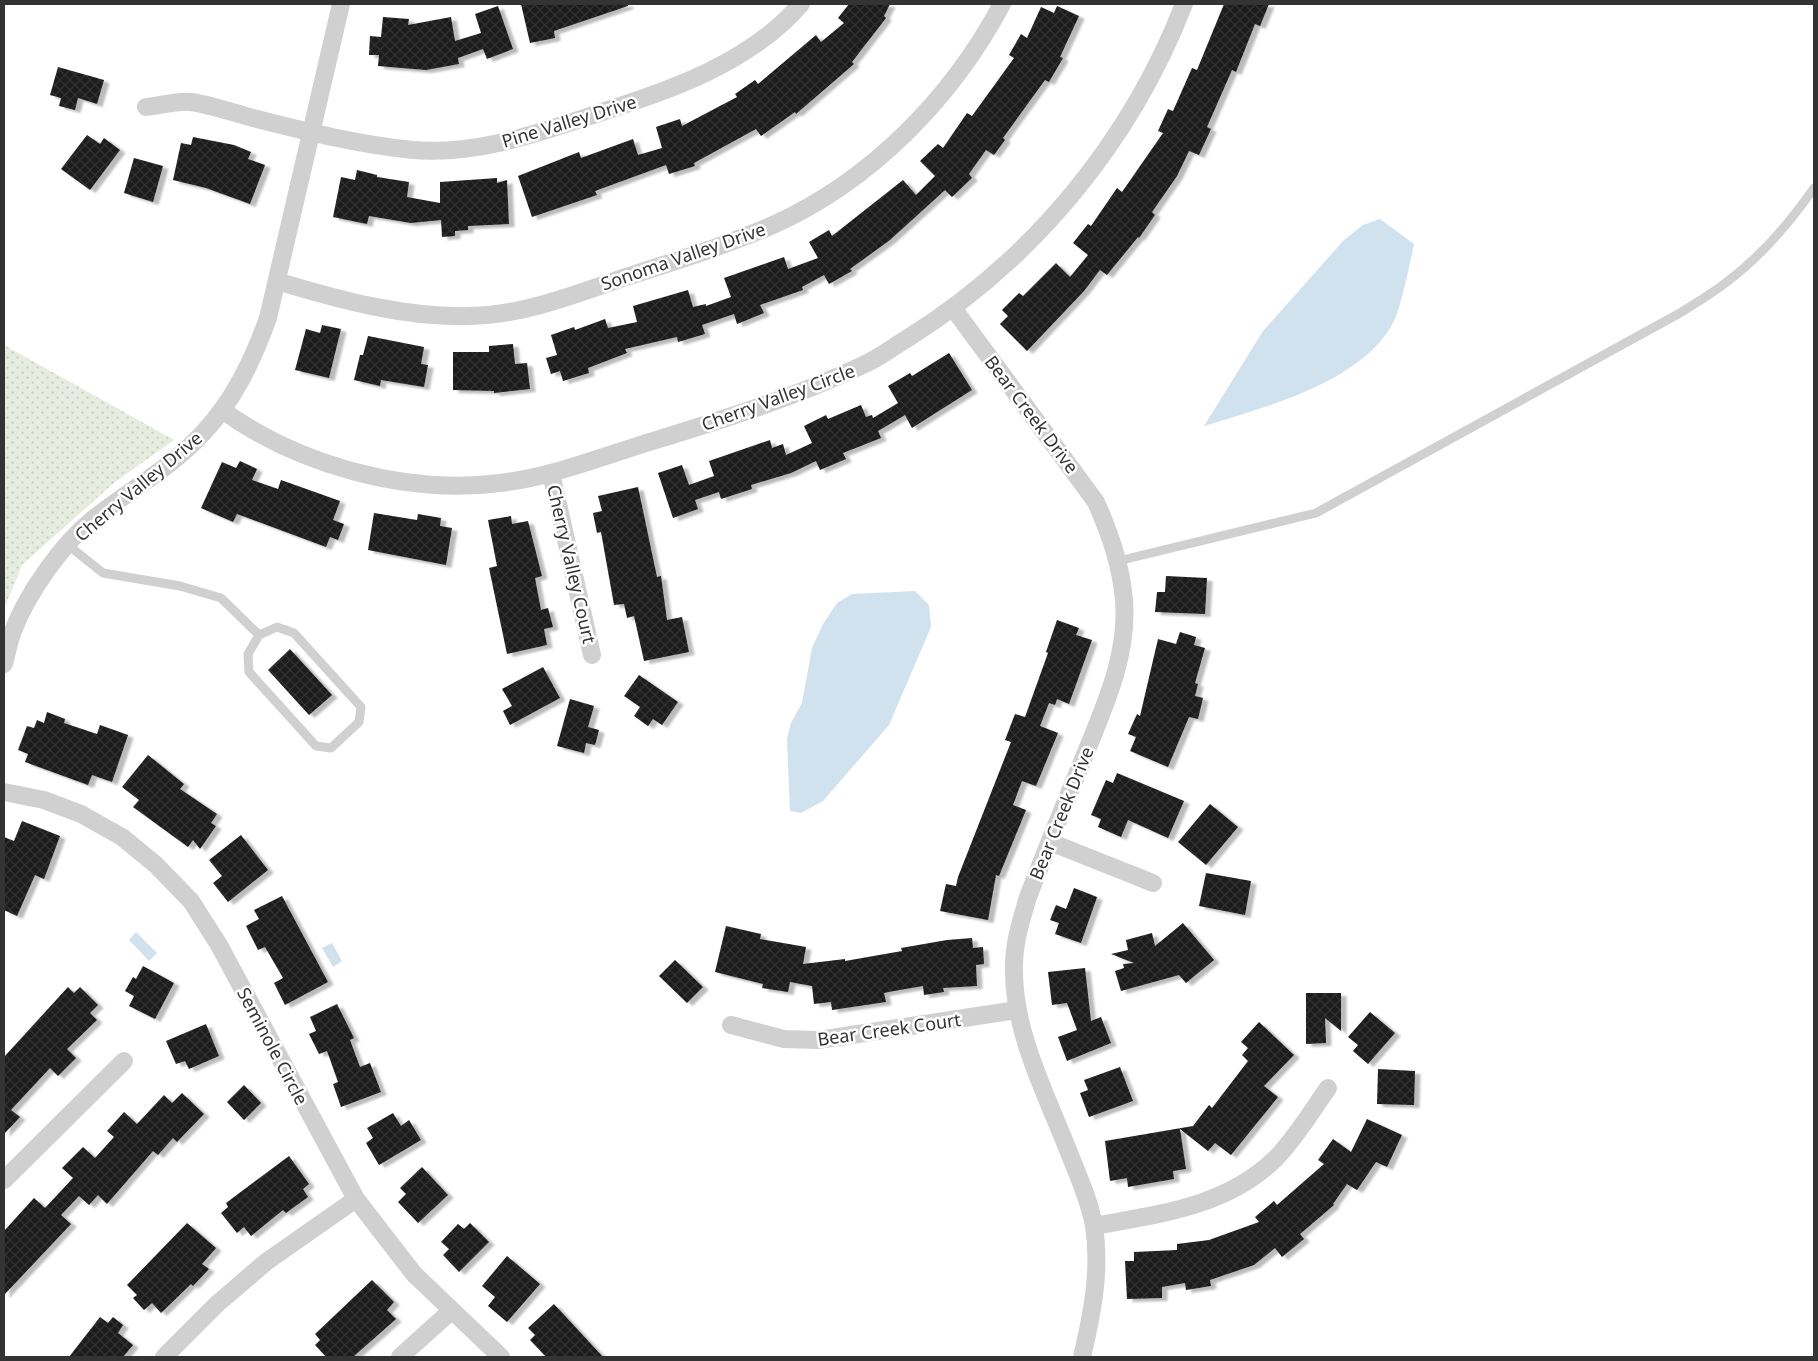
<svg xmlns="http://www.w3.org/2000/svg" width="1818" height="1361" viewBox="0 0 1818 1361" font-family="'Noto Sans',sans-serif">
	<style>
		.green { fill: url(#green-dots) }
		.water { fill: #cfe2ee }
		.building { fill: url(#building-cross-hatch); filter: url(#shadow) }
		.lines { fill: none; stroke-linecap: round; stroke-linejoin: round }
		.lane { stroke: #d0d0d0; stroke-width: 9 }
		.street { stroke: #d0d0d0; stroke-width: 18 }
		.labels { text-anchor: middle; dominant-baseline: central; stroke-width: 5; stroke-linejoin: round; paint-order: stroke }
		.street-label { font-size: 18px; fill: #333; stroke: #fff }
	</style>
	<defs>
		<pattern id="green-dots" width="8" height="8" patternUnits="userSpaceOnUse" patternTransform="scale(1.25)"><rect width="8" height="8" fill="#e6ecdf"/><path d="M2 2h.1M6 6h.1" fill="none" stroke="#c6cbc0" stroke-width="1.8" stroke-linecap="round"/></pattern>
		<pattern id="building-cross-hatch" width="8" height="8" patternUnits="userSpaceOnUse" patternTransform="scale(1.25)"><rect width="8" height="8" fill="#1a1a1a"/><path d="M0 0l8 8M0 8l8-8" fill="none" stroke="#333"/></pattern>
		<filter id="shadow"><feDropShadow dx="5.5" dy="3" stdDeviation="1" flood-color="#0004"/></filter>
	</defs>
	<rect width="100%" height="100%" fill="#fff"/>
	<path class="green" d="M 4,345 L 174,440 L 115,482 L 22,565 L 4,609 Z"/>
	<path class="water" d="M 1380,219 L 1414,244 C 1410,263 1401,309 1392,325 C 1359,383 1263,408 1204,426 L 1263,331 L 1344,240 L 1363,225 Z
		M 915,591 L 929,605 L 931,627 L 889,725 L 823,801 L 801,813 L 790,811 L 787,739 L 791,723 L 802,703 L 812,648 L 823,624 L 837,603 L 852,594 Z
		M 136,932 L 157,953 L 149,961 L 129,940 Z
		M 332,943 L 342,961 L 333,967 L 322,948 Z"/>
	<path class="building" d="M 521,4 L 628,4 L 628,6 L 554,31 L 555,38 L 530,43 Z
		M 849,4 L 890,4 L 884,16 L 886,18 L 852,62 L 854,64 L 796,114 L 795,112 L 761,136 L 756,129 L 694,163 L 695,166 L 669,174 L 666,165 L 595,191 L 597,195 L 532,217 L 518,176 L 579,152 L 581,158 L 633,139 L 638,155 L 662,148 L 656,127 L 680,119 L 682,126 L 737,97 L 735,94 L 755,80 L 758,84 L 816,35 L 821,42 L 844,23 L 838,18 Z
		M 1224,4 L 1269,4 L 1260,26 L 1255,24 L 1236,72 L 1232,70 L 1207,127 L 1211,129 L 1199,155 L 1189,151 L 1177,176 L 1152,212 L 1155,215 L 1139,238 L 1138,237 L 1107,275 L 1100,270 L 1084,291 L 1027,351 L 1000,324 L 1008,316 L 1002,310 L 1019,293 L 1023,296 L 1056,263 L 1070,277 L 1088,255 L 1073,243 L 1088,224 L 1091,226 L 1117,188 L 1122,192 L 1163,133 L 1158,131 L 1168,109 L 1173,111 L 1192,68 L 1197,70 Z
		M 498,6 L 513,49 L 487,59 L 483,49 L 458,58 L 459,64 L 426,70 L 378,66 L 379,55 L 369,55 L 370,36 L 381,37 L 383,17 L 409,19 L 408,25 L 451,17 L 455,41 L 481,33 L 475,14 Z
		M 1057,6 L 1079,16 L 1060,57 L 1063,58 L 1049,82 L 1045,80 L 1003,138 L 1005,140 L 994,155 L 986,150 L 969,174 L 972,178 L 952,197 L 945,190 L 890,240 L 850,269 L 852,271 L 829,284 L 824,275 L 802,287 L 803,290 L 760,305 L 764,313 L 737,324 L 734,314 L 702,325 L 705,334 L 678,342 L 677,337 L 625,349 L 627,353 L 588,368 L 589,373 L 563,381 L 560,371 L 551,374 L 546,358 L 557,355 L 551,335 L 574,327 L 575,330 L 605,319 L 608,328 L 637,322 L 633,306 L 688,290 L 693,307 L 706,304 L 706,306 L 731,297 L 724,278 L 784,257 L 788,269 L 818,258 L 809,242 L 829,230 L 832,236 L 903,180 L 916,195 L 935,176 L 920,161 L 938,144 L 943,148 L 967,113 L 972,116 L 1014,58 L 1009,55 L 1021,34 L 1027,38 L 1041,7 L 1054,13 Z
		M 58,67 L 104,80 L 97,104 L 78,98 L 75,110 L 59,106 L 61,98 L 50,95 Z
		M 87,135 L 100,144 L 104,138 L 120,150 L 90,190 L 61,169 Z
		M 193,137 L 234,145 L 251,152 L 248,159 L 265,165 L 250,204 L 206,188 L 173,180 L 181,143 L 191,145 Z
		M 134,158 L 163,166 L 153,202 L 124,193 Z
		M 357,170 L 377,175 L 377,177 L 409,182 L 407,197 L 440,203 L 440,182 L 497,178 L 497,183 L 507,180 L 509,224 L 468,226 L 468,230 L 455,231 L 455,236 L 442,237 L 441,220 L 411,223 L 369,216 L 367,224 L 333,217 L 341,177 L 355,180 Z
		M 322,325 L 341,329 L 329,378 L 295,370 L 306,329 L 320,333 Z
		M 368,336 L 424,347 L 421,364 L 428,365 L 424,387 L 381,380 L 380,386 L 354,380 L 360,355 L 363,355 Z
		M 513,344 L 515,364 L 527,363 L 530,389 L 494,393 L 494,391 L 453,390 L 453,352 L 489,352 L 489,346 Z
		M 949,353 L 972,390 L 934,414 L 912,428 L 905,415 L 878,431 L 881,438 L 843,453 L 846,459 L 820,470 L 816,461 L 791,473 L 751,485 L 752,489 L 721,499 L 719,492 L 695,500 L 698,509 L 673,518 L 658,473 L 682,465 L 689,485 L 714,476 L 709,461 L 770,440 L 772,448 L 783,444 L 786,455 L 812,443 L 804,426 L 826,415 L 828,419 L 861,405 L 866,417 L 872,415 L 873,418 L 898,403 L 888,386 L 910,373 L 912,376 Z
		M 240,461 L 257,469 L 252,480 L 278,489 L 281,480 L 340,501 L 333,520 L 344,524 L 338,540 L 330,537 L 326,547 L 237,514 L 233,522 L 201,508 L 222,462 L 236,468 Z
		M 638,487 L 657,577 L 661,576 L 667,620 L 682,617 L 689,652 L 644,661 L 634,616 L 627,618 L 624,604 L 614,605 L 601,532 L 597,533 L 593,513 L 602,511 L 598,496 Z
		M 374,513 L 417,520 L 418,514 L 441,518 L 440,526 L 452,528 L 446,565 L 368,550 Z
		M 511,516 L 512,524 L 528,521 L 542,576 L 535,578 L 541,610 L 548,608 L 553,627 L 544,629 L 547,645 L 507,654 L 489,568 L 497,566 L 488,520 Z
		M 1166,576 L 1207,578 L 1205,614 L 1155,612 L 1157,592 L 1165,592 Z
		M 1057,620 L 1079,628 L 1076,635 L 1092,640 L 1069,704 L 1057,699 L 1055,705 L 1049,703 L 1040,726 L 1058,733 L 1036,786 L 1022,781 L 1013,805 L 1026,810 L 999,876 L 996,875 L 988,920 L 940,911 L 946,884 L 956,886 L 958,877 L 1011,742 L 1005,740 L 1015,714 L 1025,717 L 1048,653 L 1046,652 Z
		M 1180,632 L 1196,637 L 1194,645 L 1205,648 L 1195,683 L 1198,684 L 1195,696 L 1203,698 L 1198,719 L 1189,717 L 1168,767 L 1130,751 L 1136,737 L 1128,734 L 1137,714 L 1140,716 L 1158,639 L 1176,644 Z
		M 290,649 L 332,695 L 309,715 L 268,670 Z
		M 543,667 L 560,698 L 510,725 L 503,711 L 512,706 L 502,689 Z
		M 639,675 L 678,702 L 662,725 L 653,719 L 648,726 L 634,716 L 640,707 L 624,696 Z
		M 570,699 L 594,706 L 588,727 L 599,730 L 595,745 L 586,743 L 584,753 L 557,746 Z
		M 47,712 L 65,719 L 64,723 L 97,734 L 100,725 L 128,735 L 112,782 L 92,775 L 88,785 L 25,762 L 28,754 L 18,750 L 27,726 L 34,728 L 37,720 L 44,723 Z
		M 148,755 L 184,784 L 180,789 L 217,814 L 211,823 L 216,826 L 200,849 L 193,840 L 188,847 L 133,807 L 139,800 L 122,787 Z
		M 1117,773 L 1184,801 L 1168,838 L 1128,820 L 1121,837 L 1098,827 L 1101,819 L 1091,815 L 1106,780 L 1113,783 Z
		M 1210,804 L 1238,827 L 1206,865 L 1178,842 Z
		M 22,821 L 60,836 L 44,879 L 35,875 L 17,916 L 4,910 L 4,837 L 14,841 Z
		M 241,835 L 268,870 L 228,902 L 213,883 L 222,876 L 209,860 Z
		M 1206,873 L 1251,881 L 1245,915 L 1199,906 Z
		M 1074,888 L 1097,897 L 1081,943 L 1055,934 L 1059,923 L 1050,920 L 1056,905 L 1066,909 Z
		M 282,896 L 328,982 L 285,1005 L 274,983 L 283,978 L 265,947 L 258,950 L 246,926 L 259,919 L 254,910 Z
		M 1183,923 L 1214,960 L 1186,983 L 1179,975 L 1121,991 L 1115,971 L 1124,968 L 1123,964 L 1134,963 L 1111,954 L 1128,950 L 1126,940 L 1152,933 L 1155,946 Z
		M 726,926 L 761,934 L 760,939 L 806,947 L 803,964 L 845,959 L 845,961 L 902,951 L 901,948 L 947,940 L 972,938 L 973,948 L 983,947 L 984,964 L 976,965 L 977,986 L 943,988 L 944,992 L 924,995 L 923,986 L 894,991 L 884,993 L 886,1002 L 832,1010 L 831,1002 L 814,1004 L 812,986 L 790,982 L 788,992 L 762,988 L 763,984 L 715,972 Z
		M 675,960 L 703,987 L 687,1003 L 659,976 Z
		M 143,966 L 174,983 L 155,1019 L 129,1006 L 134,996 L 125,991 L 133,977 L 136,979 Z
		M 1085,968 L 1091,1021 L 1101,1017 L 1111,1043 L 1067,1061 L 1058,1037 L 1077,1030 L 1067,1003 L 1052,1005 L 1048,972 Z
		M 68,987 L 74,993 L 80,987 L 98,1005 L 90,1013 L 97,1020 L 67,1049 L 76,1058 L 58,1076 L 50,1068 L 11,1110 L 20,1117 L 4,1134 L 4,1057 Z
		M 1306,993 L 1341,993 L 1341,1031 L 1325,1018 L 1326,1043 L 1306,1044 Z
		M 337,1004 L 354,1038 L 350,1040 L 360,1067 L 370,1063 L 381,1092 L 341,1107 L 333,1084 L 338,1082 L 327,1051 L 319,1054 L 309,1034 L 316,1031 L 310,1017 Z
		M 1370,1012 L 1395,1033 L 1368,1064 L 1353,1051 L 1358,1045 L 1348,1037 Z
		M 1259,1022 L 1294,1055 L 1264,1086 L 1278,1097 L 1231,1155 L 1215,1143 L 1208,1151 L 1180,1129 L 1186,1169 L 1173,1171 L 1174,1179 L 1128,1187 L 1127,1178 L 1110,1181 L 1105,1141 L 1193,1126 L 1209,1105 L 1212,1108 L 1248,1061 L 1242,1055 L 1248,1048 L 1241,1042 Z
		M 206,1024 L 219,1056 L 189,1069 L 185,1061 L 176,1064 L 166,1041 Z
		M 1120,1067 L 1133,1101 L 1089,1117 L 1080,1093 L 1088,1090 L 1084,1080 Z
		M 1378,1069 L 1415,1071 L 1414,1105 L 1377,1104 Z
		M 244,1085 L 261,1103 L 244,1120 L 227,1102 Z
		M 182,1093 L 204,1114 L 177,1142 L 173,1138 L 158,1155 L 153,1151 L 107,1204 L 98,1195 L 89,1205 L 79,1196 L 61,1215 L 71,1224 L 4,1295 L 4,1231 L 34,1198 L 45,1208 L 73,1178 L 62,1168 L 83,1147 L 95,1158 L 114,1137 L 107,1131 L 124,1112 L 137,1124 L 164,1095 L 172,1103 Z
		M 393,1113 L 401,1126 L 409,1120 L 421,1140 L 379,1165 L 366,1143 L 373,1138 L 367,1128 Z
		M 1367,1119 L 1402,1135 L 1387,1167 L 1376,1162 L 1357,1190 L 1347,1184 L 1333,1204 L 1334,1205 L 1300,1234 L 1304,1239 L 1282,1257 L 1275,1248 L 1254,1265 L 1210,1280 L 1211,1286 L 1186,1290 L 1185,1283 L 1162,1287 L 1162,1298 L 1127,1299 L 1125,1261 L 1134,1261 L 1134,1252 L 1177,1250 L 1177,1244 L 1209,1240 L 1259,1222 L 1255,1217 L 1274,1201 L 1277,1205 L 1324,1164 L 1318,1160 L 1333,1139 L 1351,1152 Z
		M 289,1156 L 309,1184 L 303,1189 L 308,1197 L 286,1213 L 283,1210 L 251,1236 L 244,1227 L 237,1233 L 221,1213 L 228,1207 L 226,1203 Z
		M 422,1167 L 448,1195 L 418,1223 L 398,1202 L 406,1194 L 400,1188 Z
		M 187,1223 L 216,1248 L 202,1264 L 209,1269 L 193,1286 L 191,1284 L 161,1313 L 152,1303 L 144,1310 L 133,1298 L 137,1295 L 127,1285 Z
		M 470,1223 L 489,1242 L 459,1272 L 443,1255 L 449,1249 L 441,1242 L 458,1224 L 464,1229 Z
		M 507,1256 L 540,1284 L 507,1322 L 488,1306 L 495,1297 L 482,1286 Z
		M 372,1280 L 394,1302 L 387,1310 L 396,1319 L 353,1357 L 326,1357 L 315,1345 L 320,1340 L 315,1334 Z
		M 554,1304 L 603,1357 L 546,1357 L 530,1340 L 535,1335 L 528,1328 Z
		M 100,1317 L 108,1323 L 113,1317 L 123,1325 L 118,1333 L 133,1345 L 123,1357 L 69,1357 Z"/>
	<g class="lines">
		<path class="lane" d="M 68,545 L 103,573 L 180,586 L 221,598 L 259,635 L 248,654 L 249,672 L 316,746 L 331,748 L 359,722 L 361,707 L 294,633 L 277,627 L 259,635
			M 1118,561 L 1316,513 L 1680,313 C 1696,303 1713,293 1728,281 C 1761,256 1791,221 1814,188"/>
		<path class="street" d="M 146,107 C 160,106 178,100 191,102 C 213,105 236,114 257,119 C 308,132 361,145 413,150 C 475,155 532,135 590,116 C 666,91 747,66 801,4
			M 277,281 C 339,300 406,318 471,316 C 524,315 576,294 626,277 C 675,261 725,246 773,225 C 871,181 952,98 1002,4
			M 953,308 L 1096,502 C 1110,534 1121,565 1124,600 C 1129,658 1101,714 1080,767 C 1062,810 1045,853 1028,897 C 1021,921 1013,945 1014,971 C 1014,1034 1047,1096 1070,1155 C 1079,1178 1090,1202 1094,1226 C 1101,1271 1092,1314 1082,1357
			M 222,410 C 298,465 406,495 500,483 C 552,477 603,456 653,441 C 724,419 796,397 863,365 C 879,358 893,347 908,338 C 1033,260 1131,141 1184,4
			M 551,473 L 592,655
			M 4,664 C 7,653 9,641 13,631 C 27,594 62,544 92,520 C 129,490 171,468 203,433 C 234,400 253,360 268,318 L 341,4
			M 4,792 L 44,800 L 81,814 L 122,837 L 156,865 L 191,901 L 219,945 L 356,1199 L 414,1274 L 501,1357
			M 1050,842 L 1153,883
			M 731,1025 L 784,1039 L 818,1040 L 1017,1010
			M 4,1180 L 124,1061
			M 1094,1226 C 1158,1214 1226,1207 1275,1159 C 1295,1139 1311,1112 1328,1088
			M 164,1357 L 217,1304 L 266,1262 L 356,1199
			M 400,1357 L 451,1311"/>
	</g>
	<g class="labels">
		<g class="street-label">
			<text transform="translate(569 121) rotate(-17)">Pine Valley Drive</text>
			<text transform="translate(683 256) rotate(-19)">Sonoma Valley Drive</text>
			<text transform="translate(778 397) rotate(-20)">Cherry Valley Circle</text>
			<text transform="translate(1032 414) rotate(53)">Bear Creek Drive</text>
			<text transform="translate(138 486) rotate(-40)">Cherry Valley Drive</text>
			<text transform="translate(572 564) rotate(77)">Cherry Valley Court</text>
			<text transform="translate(1061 813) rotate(-68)">Bear Creek Drive</text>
			<text transform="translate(889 1029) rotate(-8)">Bear Creek Court</text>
			<text transform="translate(273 1046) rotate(62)">Seminole Circle</text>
		</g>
	</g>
	<rect width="1818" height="1361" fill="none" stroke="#333333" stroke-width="10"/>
</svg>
